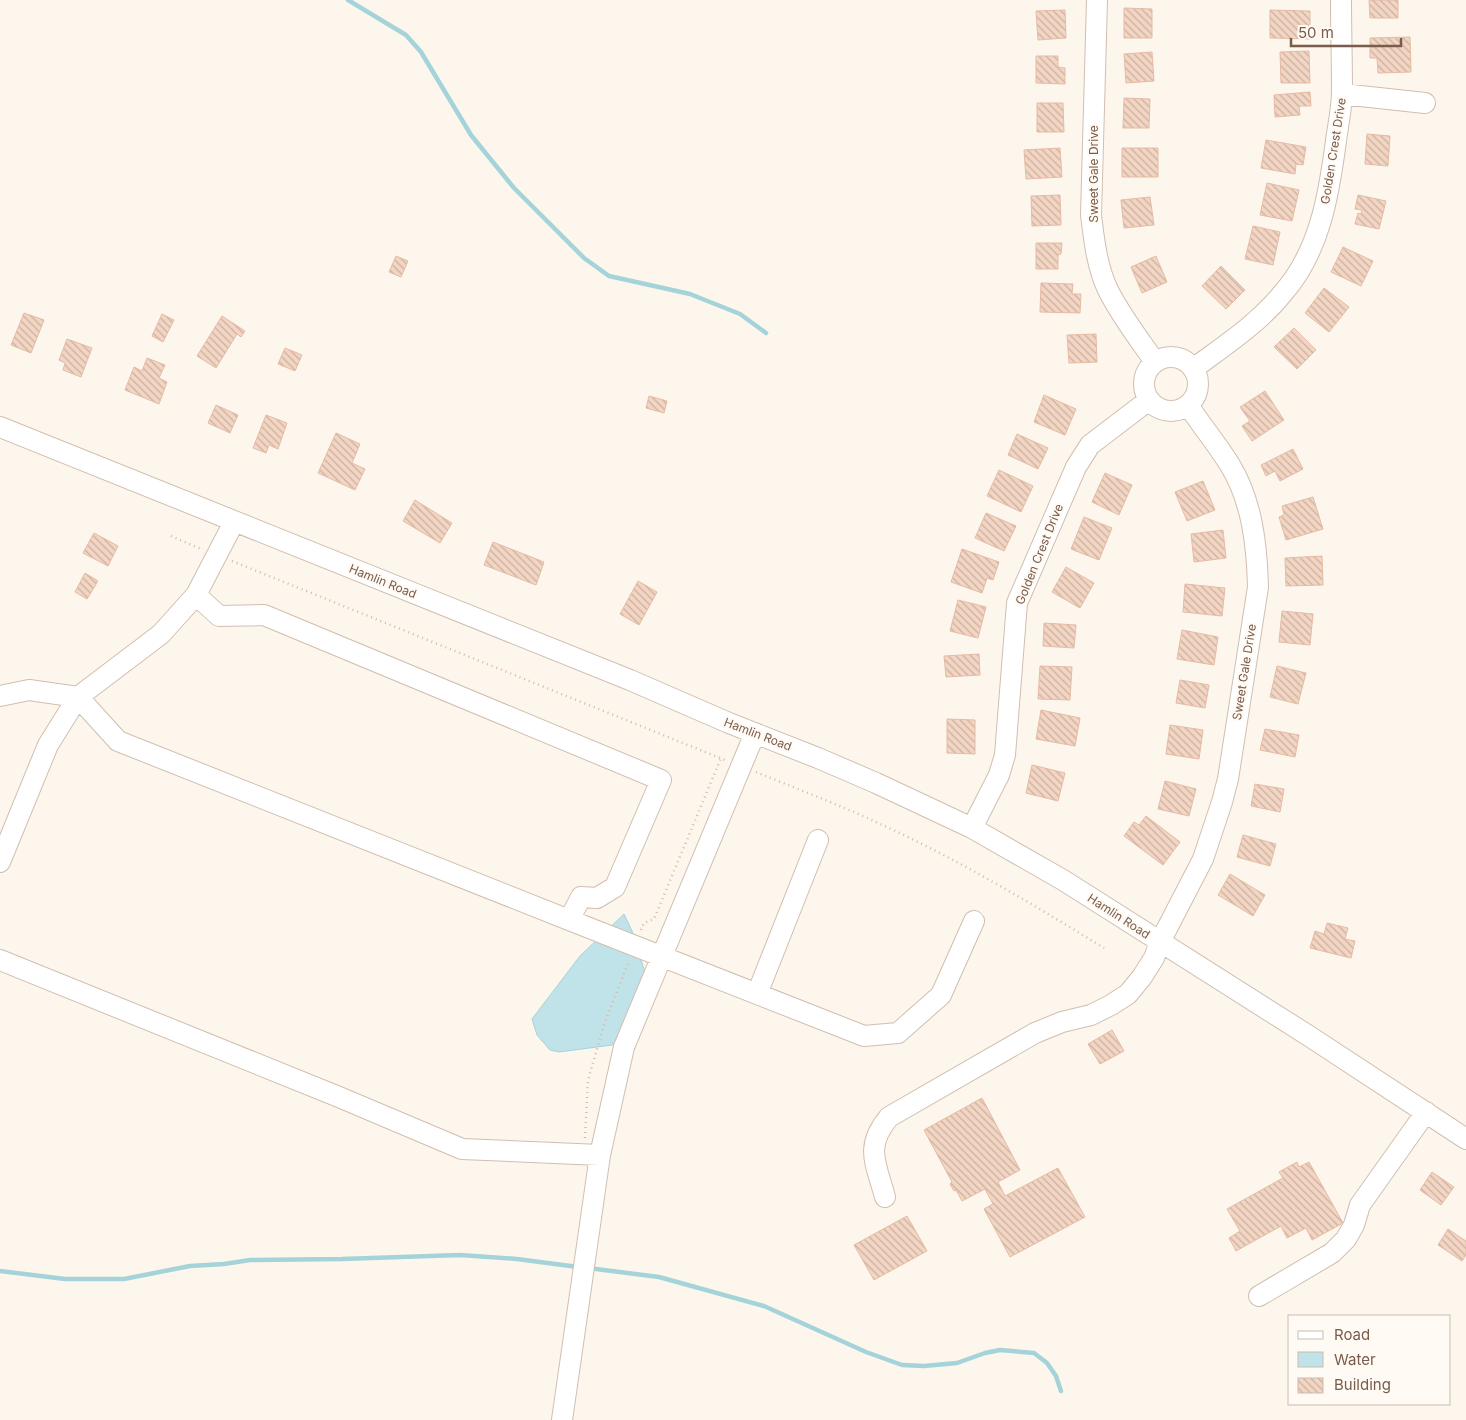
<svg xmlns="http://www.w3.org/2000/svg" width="1466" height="1420" viewBox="0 0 1466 1420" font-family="Inter,sans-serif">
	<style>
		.water { fill: #bfe3e8; stroke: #a5d3da }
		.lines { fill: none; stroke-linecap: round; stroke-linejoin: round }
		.stream { stroke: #a5d3da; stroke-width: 4.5 }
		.building { fill: url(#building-back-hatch); stroke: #e6bba3 }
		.minor-casing { stroke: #d1beb0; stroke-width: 22 }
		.path { stroke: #d9b8a5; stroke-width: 2.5; stroke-dasharray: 1 4; stroke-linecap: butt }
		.minor { stroke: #fff; stroke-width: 20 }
		.labels { text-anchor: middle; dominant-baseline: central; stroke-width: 4.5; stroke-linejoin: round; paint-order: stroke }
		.street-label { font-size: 12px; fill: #7a5c4d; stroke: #fffaf3 }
	</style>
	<defs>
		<pattern id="building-back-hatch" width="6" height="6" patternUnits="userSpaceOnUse" patternTransform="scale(1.25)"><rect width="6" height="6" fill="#f3d5c3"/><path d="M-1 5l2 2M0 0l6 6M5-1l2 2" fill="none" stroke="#cab0a1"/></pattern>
	</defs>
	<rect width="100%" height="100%" fill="#fdf6ec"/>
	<path class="water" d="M 624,914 L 632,931 L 647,979 L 629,1038 L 612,1045 L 559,1052 L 550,1050 L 537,1035 L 532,1019 L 580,956 Z"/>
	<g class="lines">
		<path class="stream" d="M 348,0 L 406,35 L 421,52 L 471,135 L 514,188 L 584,258 L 609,276 L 690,294 L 740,314 L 766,333
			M 588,1268 L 659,1277 L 764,1306 L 866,1352 L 902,1365 L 924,1366 L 957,1363 L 985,1353 L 1000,1350 L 1034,1353 L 1047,1363 L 1056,1376 L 1061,1391
			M 0,1271 L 65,1279 L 124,1279 L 190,1266 L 224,1264 L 250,1260 L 342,1259 L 460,1255 L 517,1259 L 578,1267"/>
	</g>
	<path class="building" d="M 1369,0 L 1398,0 L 1398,18 L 1370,18 Z
		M 1124,8 L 1152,9 L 1152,38 L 1124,38 Z
		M 1065,10 L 1066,38 L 1038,40 L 1036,11 Z
		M 1270,10 L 1310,11 L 1310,39 L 1270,38 Z
		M 1410,37 L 1411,72 L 1378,73 L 1377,58 L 1370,58 L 1370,38 Z
		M 1309,51 L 1310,83 L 1281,83 L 1280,52 Z
		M 1152,52 L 1154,81 L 1126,83 L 1124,54 Z
		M 1036,56 L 1058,56 L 1058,67 L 1065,68 L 1065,84 L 1036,83 Z
		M 1310,92 L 1311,106 L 1299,106 L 1300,115 L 1275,117 L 1274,95 Z
		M 1124,98 L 1150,99 L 1149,128 L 1123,128 Z
		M 1037,103 L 1063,103 L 1064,132 L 1037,132 Z
		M 1367,134 L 1390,136 L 1388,166 L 1365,164 Z
		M 1266,140 L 1306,147 L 1303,165 L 1296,164 L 1295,174 L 1261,168 Z
		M 1060,148 L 1062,177 L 1026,179 L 1024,150 Z
		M 1122,148 L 1158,148 L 1158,177 L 1122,177 Z
		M 1267,183 L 1299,190 L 1292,221 L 1260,215 Z
		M 1060,195 L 1061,225 L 1032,226 L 1031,196 Z
		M 1358,195 L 1386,201 L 1379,229 L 1355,224 L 1358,213 L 1361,214 L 1362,210 L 1355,209 Z
		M 1150,197 L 1154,225 L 1124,228 L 1121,200 Z
		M 1253,226 L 1280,232 L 1273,265 L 1245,259 Z
		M 1036,243 L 1062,243 L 1061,254 L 1058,255 L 1058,269 L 1036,269 Z
		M 1343,247 L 1373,261 L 1361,286 L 1331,272 Z
		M 396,256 L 408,261 L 401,277 L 389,272 Z
		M 1156,256 L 1167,282 L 1142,293 L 1131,267 Z
		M 1221,266 L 1245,290 L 1226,309 L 1202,286 Z
		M 1041,283 L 1073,284 L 1072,294 L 1081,294 L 1080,313 L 1040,312 Z
		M 1324,288 L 1349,307 L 1329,332 L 1305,313 Z
		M 24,313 L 44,320 L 31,353 L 11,345 Z
		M 162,314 L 174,320 L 163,342 L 152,336 Z
		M 222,316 L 245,331 L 241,337 L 237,334 L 216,368 L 197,356 Z
		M 1294,328 L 1316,350 L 1297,369 L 1274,347 Z
		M 1096,334 L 1097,362 L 1069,363 L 1067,335 Z
		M 67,339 L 92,348 L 81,377 L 63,370 L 65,363 L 59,360 Z
		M 285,348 L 302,355 L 295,371 L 278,364 Z
		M 147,358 L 165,365 L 159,378 L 167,382 L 159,404 L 125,390 L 134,367 L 142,371 Z
		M 1265,391 L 1284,420 L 1252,441 L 1242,426 L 1250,421 L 1240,407 Z
		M 1044,395 L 1076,409 L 1065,435 L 1034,422 Z
		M 649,396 L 667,401 L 664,413 L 646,408 Z
		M 216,405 L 238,415 L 230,433 L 208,423 Z
		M 266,415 L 287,423 L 278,449 L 269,445 L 266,453 L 253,448 Z
		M 336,433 L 360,444 L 352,463 L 365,469 L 355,490 L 318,473 Z
		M 1017,434 L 1048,448 L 1038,469 L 1008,455 Z
		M 1293,449 L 1303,469 L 1280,481 L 1275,471 L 1266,476 L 1261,465 Z
		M 999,470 L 1033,486 L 1021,512 L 987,496 Z
		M 1105,473 L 1132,485 L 1119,515 L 1092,502 Z
		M 1203,481 L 1215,510 L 1187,521 L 1175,492 Z
		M 1313,497 L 1323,529 L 1286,540 L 1279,517 L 1284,515 L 1282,506 Z
		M 415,500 L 452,523 L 440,543 L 403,521 Z
		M 986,513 L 1016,526 L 1004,551 L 975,538 Z
		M 1084,517 L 1112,528 L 1099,560 L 1071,549 Z
		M 1223,530 L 1226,558 L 1194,562 L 1191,534 Z
		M 94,533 L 118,546 L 108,566 L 83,553 Z
		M 493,542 L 544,562 L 536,585 L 484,565 Z
		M 962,549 L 999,562 L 993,580 L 987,578 L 982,593 L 951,582 Z
		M 1322,556 L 1323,585 L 1286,586 L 1285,558 Z
		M 1066,567 L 1094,583 L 1080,608 L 1052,592 Z
		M 85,573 L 98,581 L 87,599 L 75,592 Z
		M 638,581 L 657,592 L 639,625 L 620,614 Z
		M 1185,584 L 1225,588 L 1222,616 L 1183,612 Z
		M 958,600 L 986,607 L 978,638 L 950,631 Z
		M 1282,611 L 1313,614 L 1310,645 L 1279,642 Z
		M 1044,623 L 1076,625 L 1074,648 L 1043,646 Z
		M 1182,630 L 1218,637 L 1214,665 L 1177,659 Z
		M 979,654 L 980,675 L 946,677 L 944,656 Z
		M 1040,666 L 1072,667 L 1070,700 L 1038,699 Z
		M 1277,666 L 1306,673 L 1298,704 L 1270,697 Z
		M 1180,680 L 1209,685 L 1205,708 L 1176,703 Z
		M 1041,710 L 1080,718 L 1075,746 L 1036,739 Z
		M 947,719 L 975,720 L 975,754 L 947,753 Z
		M 1170,725 L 1203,730 L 1199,759 L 1166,754 Z
		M 1265,729 L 1299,735 L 1295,757 L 1260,750 Z
		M 1032,765 L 1065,773 L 1058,801 L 1026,793 Z
		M 1165,781 L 1196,789 L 1189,816 L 1158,809 Z
		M 1255,784 L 1284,789 L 1280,812 L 1251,806 Z
		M 1146,816 L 1180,842 L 1163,865 L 1124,836 L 1134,822 L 1139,825 Z
		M 1243,835 L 1276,844 L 1270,866 L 1237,857 Z
		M 1230,874 L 1265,895 L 1253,916 L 1218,895 Z
		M 1327,923 L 1348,928 L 1345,939 L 1355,941 L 1351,958 L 1310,948 L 1315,931 L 1324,934 Z
		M 1112,1030 L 1124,1051 L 1100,1064 L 1088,1044 Z
		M 982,1098 L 1020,1170 L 998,1182 L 1005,1196 L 1058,1168 L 1085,1217 L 1010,1257 L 984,1209 L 993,1204 L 985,1189 L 962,1201 L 956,1190 L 954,1191 L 950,1184 L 952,1182 L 924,1130 Z
		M 1297,1162 L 1299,1167 L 1309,1162 L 1343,1223 L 1312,1240 L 1306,1228 L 1287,1238 L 1281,1226 L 1236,1251 L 1229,1238 L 1240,1231 L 1227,1209 L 1283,1178 L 1279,1172 Z
		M 1432,1172 L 1454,1187 L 1441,1205 L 1420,1190 Z
		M 907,1216 L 927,1251 L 874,1280 L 854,1245 Z
		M 1448,1229 L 1466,1241 L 1466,1255 L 1462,1261 L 1438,1245 Z"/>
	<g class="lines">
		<defs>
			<path id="minor" d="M 1097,0 L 1091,215 C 1094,240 1097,267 1108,290 C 1121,316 1139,339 1155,362
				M 1342,94 L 1425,103
				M1144 384a27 27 0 1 1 54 0a27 27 0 1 1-54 0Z
				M 1193,369 C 1225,345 1258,324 1283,293 C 1320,251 1329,194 1336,141 C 1338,125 1342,108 1342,91 C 1342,61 1341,30 1341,0
				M 0,427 L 630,680 L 729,723 L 818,758 L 876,783 L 972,828 L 1063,880 L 1309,1036 L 1466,1139
				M 0,696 L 29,690 L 78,697 L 118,741 L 569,920 L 581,897 L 597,898 L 615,887 L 661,780 L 264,615 L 219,616 L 196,595
				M 972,828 L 999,775 L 1005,755 L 1017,603 L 1076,467 L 1090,445 L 1149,400
				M 0,862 L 48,745 L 78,697 L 161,634 L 196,595 L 234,522
				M 569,920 L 864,1036 L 898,1033 L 941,995 L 974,921
				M 0,960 L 339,1097 L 462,1149 L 600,1155
				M 757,994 L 818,840
				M 885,1197 C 876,1163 864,1147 889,1117 L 1035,1033 L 1062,1022 L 1091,1015 L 1111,1005 L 1128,994 L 1142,977 L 1154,958 L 1160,942 L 1203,859 L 1222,802 L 1228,779 L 1258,587 C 1257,545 1252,501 1230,465 C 1217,444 1201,425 1188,405
				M 1259,1296 L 1332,1253 L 1346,1239 L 1354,1225 L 1360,1205 L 1426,1112
				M 562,1420 L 600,1155 L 624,1047 L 755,733"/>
		</defs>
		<use href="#minor" class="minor-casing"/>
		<path class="path" d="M 171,536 L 201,549
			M 232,561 L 725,760
			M 756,772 C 800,790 845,807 889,828 C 964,863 1034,905 1104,948
			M 641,930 L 644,923 L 654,919 L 721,758
			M 585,1138 L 588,1080 L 605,1022 L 629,961"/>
		<use href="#minor" class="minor"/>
	</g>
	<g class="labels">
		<g class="street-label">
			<text transform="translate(1333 151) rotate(-81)">Golden Crest Drive</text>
			<text transform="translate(1093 174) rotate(-90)">Sweet Gale Drive</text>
			<text transform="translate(1039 554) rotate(-68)">Golden Crest Drive</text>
			<text transform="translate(383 581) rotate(22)">Hamlin Road</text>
			<text transform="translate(1244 672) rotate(-81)">Sweet Gale Drive</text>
			<text transform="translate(758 734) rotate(21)">Hamlin Road</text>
			<text transform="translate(1119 916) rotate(33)">Hamlin Road</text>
		</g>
	</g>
	<rect x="1288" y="1315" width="162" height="90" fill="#fffaf3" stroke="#cabbb1"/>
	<rect x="1298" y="1331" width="25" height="8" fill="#ffffff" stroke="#cabbb1"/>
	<text x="1334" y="1340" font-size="15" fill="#7a5c4d">Road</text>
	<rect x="1298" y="1352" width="25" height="15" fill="#bfe3e8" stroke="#cabbb1"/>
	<text x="1334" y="1365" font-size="15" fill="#7a5c4d">Water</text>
	<rect x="1298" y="1378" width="25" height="15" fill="url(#building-back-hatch)" stroke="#cabbb1"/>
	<text x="1334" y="1390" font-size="15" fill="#7a5c4d">Building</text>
	<path d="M1291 38v8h110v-8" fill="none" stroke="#7a5c4d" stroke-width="2.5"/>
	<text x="1298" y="38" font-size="15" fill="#7a5c4d" stroke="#fffaf3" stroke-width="4" paint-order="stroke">50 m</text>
</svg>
